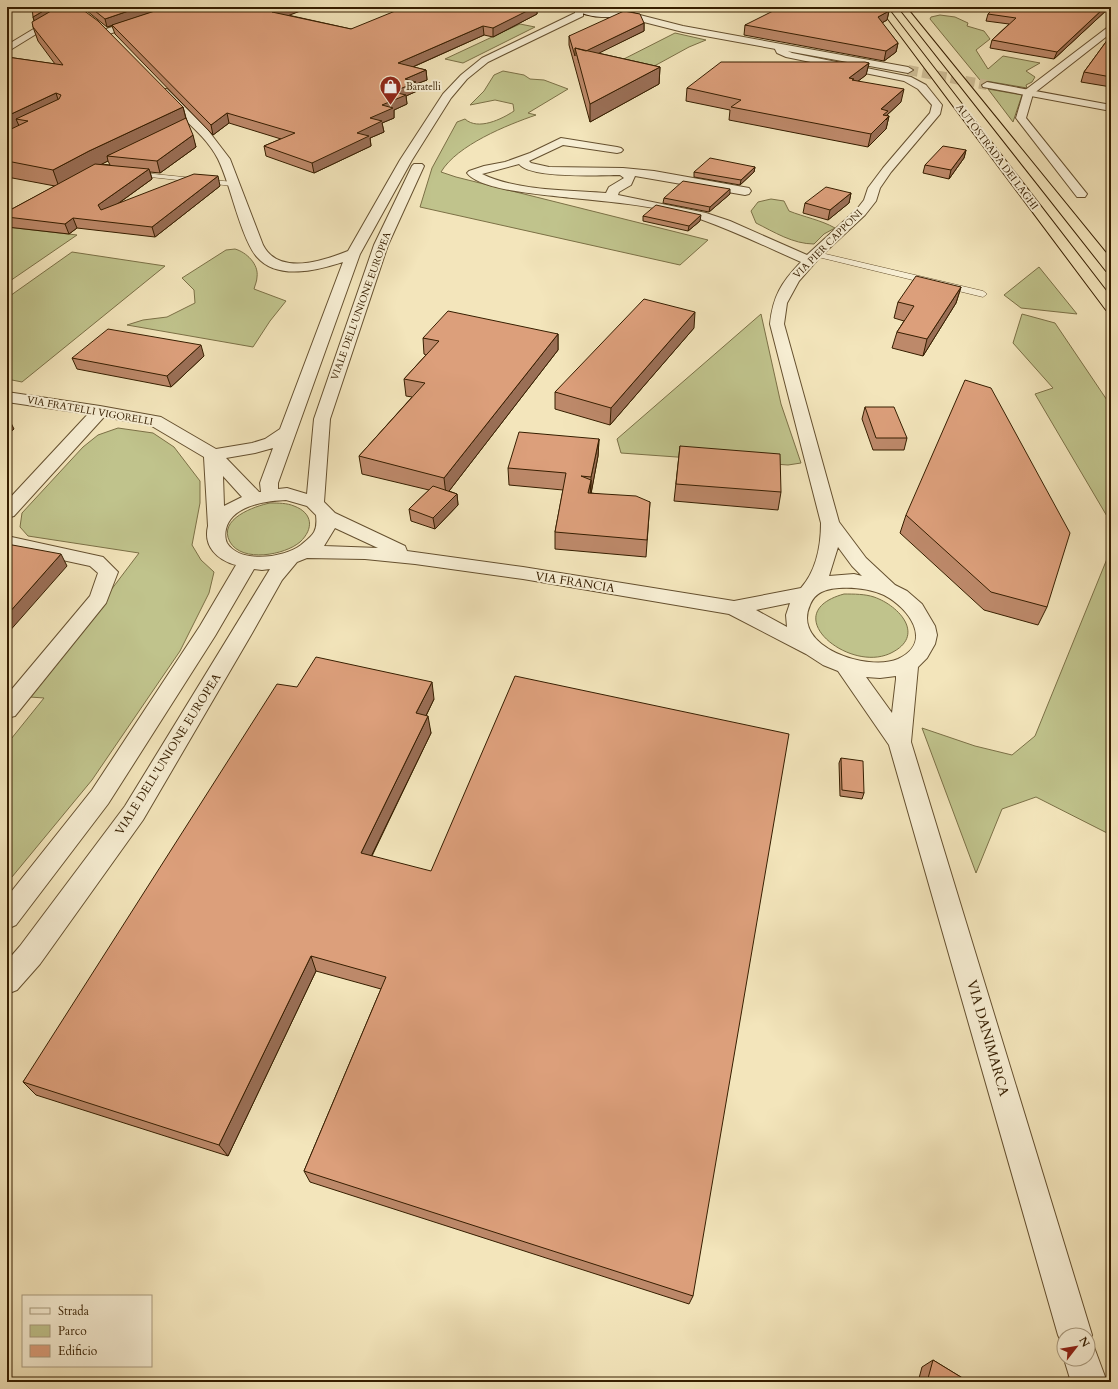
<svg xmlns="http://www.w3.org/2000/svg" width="1118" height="1389" viewBox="0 0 1118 1389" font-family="Cardo,serif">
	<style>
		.green { fill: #c0c38c; stroke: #7b7046 }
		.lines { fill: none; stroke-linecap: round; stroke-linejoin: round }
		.tertiary-tunnel { stroke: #cdbd96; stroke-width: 10; stroke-dasharray: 10 4.5; stroke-linecap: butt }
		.service-casing { stroke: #65502f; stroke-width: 1 }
		.minor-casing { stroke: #65502f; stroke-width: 2 }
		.tertiary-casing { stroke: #65502f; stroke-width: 2 }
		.secondary-casing { stroke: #361e00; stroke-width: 2 }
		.motorway-casing { stroke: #361e00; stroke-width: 2 }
		.service { fill: #f7eed3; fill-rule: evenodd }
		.minor { fill: #f7eed3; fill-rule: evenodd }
		.tertiary { fill: #f7eed3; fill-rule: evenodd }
		.secondary { fill: #f7eed3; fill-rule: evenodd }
		.motorway { fill: #f3e5bb; fill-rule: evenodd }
		.wall { fill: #bd896a; stroke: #361e00; fill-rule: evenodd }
		.shaded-wall { fill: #9a6f56; stroke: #361e00 }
		.building { fill: #dc9f7b; stroke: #361e00 }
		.labels { text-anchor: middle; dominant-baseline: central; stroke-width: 4; stroke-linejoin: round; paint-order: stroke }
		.far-poi-label { font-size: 10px; fill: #361e00; stroke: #f7eed3; text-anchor: start }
		.far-street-label { font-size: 10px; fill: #361e00; stroke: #f7eed3 }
		.street-label { font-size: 12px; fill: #361e00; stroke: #f7eed3 }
		.near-street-label { font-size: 14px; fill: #361e00; stroke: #f7eed3 }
	</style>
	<rect width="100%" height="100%" fill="#f3e5bb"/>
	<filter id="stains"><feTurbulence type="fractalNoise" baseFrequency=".005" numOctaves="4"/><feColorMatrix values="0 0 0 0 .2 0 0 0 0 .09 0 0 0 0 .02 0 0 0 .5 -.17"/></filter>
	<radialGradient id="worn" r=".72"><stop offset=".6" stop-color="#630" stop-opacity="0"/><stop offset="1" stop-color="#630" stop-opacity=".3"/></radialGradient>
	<path class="green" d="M 940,15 L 955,17 L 968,23 L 967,26 L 984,31 L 990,39 L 976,50 L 988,69 L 1003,56 L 1040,63 L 1026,71 L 1035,77 L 1032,82 L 1026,85 L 1027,88 L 980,80 L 930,19 L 931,17 Z
		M 520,24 L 535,27 L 463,63 L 445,59 Z
		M 675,33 L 706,40 L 689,47 L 647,70 L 614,64 Z
		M 503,71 L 524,75 L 530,79 L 544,80 L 568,89 L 528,113 L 536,115 C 507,125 457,145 441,172 L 456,177 L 708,240 L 680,265 L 420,207 L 432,168 L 457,122 L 465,119 C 478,131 502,119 514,111 L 513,104 L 495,100 L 470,105 L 484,91 L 494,75 Z
		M 988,89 L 1022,95 L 1013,122 Z
		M 771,199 L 784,201 L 789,211 C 804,217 821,220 835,228 L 824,234 L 814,244 C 793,244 774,232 756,223 L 751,211 L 758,202 Z
		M 7,227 L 77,235 L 7,283 Z
		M 235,249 C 246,252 259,264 257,277 C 257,281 255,285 254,289 L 286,301 L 270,321 L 253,347 L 127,325 L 143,320 L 167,317 L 195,303 L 194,290 L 182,278 L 226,250 Z
		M 72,252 L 165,266 L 22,382 L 7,379 L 7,298 Z
		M 1039,267 L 1077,314 L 1021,308 L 1004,295 Z
		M 761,314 L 781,404 L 801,463 L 788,465 L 621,453 L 617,439 Z
		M 1022,314 L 1055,323 L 1111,406 L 1111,523 L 1035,394 L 1053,388 L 1013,343 Z
		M 118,428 L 153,433 L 174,447 L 200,481 L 200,503 L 192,545 L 201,560 L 214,572 L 209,593 L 180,651 L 92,780 L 7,883 L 7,744 L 44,698 L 30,697 L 139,553 L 28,536 L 20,527 L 22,513 L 83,447 L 98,435 Z
		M 270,503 C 278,503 287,503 294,506 C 313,513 314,529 300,542 C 285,555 242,563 230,542 C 217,519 255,506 270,503 Z
		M 1111,549 L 1111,835 L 1036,797 L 1002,809 L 976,873 L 922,728 L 975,746 L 1012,755 L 1035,736 Z
		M 844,594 C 854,594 865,594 874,597 C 900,606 926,636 891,653 C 849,674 775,613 844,594 Z"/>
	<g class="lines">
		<path class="tertiary-tunnel" d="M 908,70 L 987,85"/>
		<defs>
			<path id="service" d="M 134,172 L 233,182 L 237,184 L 233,186 L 132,175 L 131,174 Z
				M 814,252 L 817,252 L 983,291 L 987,294 L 983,297 L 814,256 Z"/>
			<path id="minor" d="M 70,7 L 80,7 L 7,52 L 7,45 Z
				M 173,7 L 186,7 L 185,9 L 109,34 L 103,34 L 102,32 L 103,30 Z
				M 579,7 L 583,10 L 583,16 L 488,62 L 467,79 L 451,98 L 412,160 L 360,254 L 278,483 L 278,489 L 287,488 L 307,494 L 314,419 L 374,245 L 412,166 L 414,164 L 422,164 L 424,166 L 388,245 L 330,419 L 324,502 L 335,513 L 405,546 L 407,551 L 523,567 L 734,601 L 801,588 C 816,571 821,546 821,523 L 770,324 C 773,296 781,283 801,262 C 767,247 734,231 700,219 C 658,206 615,202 572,198 C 549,195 480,191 467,173 L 469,171 L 484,166 L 505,162 L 530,153 L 561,138 L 617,147 L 621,148 L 623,150 L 621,152 L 617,153 L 563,145 L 529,161 L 531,163 L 549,167 L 623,168 L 654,171 L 749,188 L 751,191 L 749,194 L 745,195 L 635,176 L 631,185 L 619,192 L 618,195 L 706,213 L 730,221 L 807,255 L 857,209 L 864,200 L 868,188 L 883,168 L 930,113 L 932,105 L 918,89 L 904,81 L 786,57 L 777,53 L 774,47 L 776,45 L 782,45 L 784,49 L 792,53 L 911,77 L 926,85 L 942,105 L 940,114 L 891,172 L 880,188 L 876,201 L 865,215 L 820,257 L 799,281 L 787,303 L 784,324 L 839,522 L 866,558 L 895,585 L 907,591 L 922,604 L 935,626 L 937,635 L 935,644 L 927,658 L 918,667 L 911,742 L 1092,1335 L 1088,1344 L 1094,1347 L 1107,1382 L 1071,1382 L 1064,1359 L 1088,1359 L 1088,1335 L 1064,1335 L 1064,1348 L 1058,1335 L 889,745 L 838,671 L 823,665 L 806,654 L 729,614 L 523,579 L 415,564 L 365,559 L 307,558 L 297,562 L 282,580 L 251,635 L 143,820 L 40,964 L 17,990 L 7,994 L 7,961 L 20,946 L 125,806 L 270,569 L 262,570 L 254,569 L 215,636 L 108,804 L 16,925 L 7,929 L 7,897 L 92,790 L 200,626 L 236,565 C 217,560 203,546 208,526 L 204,457 L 150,425 L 104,417 L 14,516 L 7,518 L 7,501 L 88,414 L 7,402 L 7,392 L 100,406 L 161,417 L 216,449 L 252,443 L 265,439 L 280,429 L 343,262 C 318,270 278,281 257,257 C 245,244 234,203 228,185 C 225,176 222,167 218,159 C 204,132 176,115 158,91 L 159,89 L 167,89 L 207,129 L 230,159 L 263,245 C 279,276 323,261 348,251 L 400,160 L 443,94 L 461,75 L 482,58 L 575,13 L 575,10 ZM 519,164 C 531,179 600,175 620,175 L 624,178 L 609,187 L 606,193 C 567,190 517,191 482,174 ZM 273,448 L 260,483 L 261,492 L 259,492 L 226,458 L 255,453 ZM 223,476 L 242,497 L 224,506 ZM 286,500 L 307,506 L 316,515 C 318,532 313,535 301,545 C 284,558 240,564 227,543 C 225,539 225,533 226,529 C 232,505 266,501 286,500 ZM 335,528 L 378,548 L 324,546 ZM 838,547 L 852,566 L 862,576 L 854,574 L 829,576 ZM 839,588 C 855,587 870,589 884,595 C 909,608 934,642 898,659 C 868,672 791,647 810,605 C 815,592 826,589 839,588 ZM 790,603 L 786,615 L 787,627 L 756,610 ZM 896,676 L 896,679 L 892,713 L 866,677 L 880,678 Z
				M 1111,26 L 1111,33 L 1033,94 L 1026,118 L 1087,194 L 1085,197 L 1077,197 L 1016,118 L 1024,91 L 1108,27 Z
				M 7,536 L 103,557 L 118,572 L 106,603 L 15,716 L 7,718 L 7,695 L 90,596 L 98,573 L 90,566 L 7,548 Z"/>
			<path id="tertiary" d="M 617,11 L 632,13 L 683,26 L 908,67 L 913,70 L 908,73 L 683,32 L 632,19 L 614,16 L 613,14 Z
				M 987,82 L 1111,105 L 1111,111 L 983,87 L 982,85 Z"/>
			<path id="secondary" d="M 572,7 C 584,7 594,12 606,12 C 618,12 628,7 640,7 C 628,21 584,20 572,7 Z"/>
			<path id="motorway" d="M 879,7 L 887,7 L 1111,297 L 1111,311 L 1106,310 Z
				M 898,7 L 906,7 L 1111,259 L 1111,272 L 1106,271 Z"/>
		</defs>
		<use href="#service" class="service-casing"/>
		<use href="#minor" class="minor-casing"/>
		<use href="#tertiary" class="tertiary-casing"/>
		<use href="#secondary" class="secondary-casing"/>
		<use href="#motorway" class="motorway-casing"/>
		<use href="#service" class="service"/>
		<use href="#minor" class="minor"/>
		<use href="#tertiary" class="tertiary"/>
		<use href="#secondary" class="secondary"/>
		<use href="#motorway" class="motorway"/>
	</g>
	<path class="wall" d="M 82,7 L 311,7 L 288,15 L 351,29 L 540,9 L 537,10 L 537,14 L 493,37 L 484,35 L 413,67 L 426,70 L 427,80 L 416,84 L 417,91 L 406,96 L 407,104 L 394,110 L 394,118 L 382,123 L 384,132 L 370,138 L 371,146 L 314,173 L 266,156 L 264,146 L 281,139 L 229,123 L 213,135 L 115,34 L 112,26 L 107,27 Z
		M 715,7 L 763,7 L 760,9 L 716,9 Z
		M 995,7 L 1110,7 L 1054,59 L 990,48 L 992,40 L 1009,24 L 986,21 L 988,14 Z
		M 889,11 L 887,20 L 882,23 L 898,43 L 896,52 L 884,61 L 744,35 L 745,25 Z
		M 33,17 L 183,107 L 186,118 L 196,147 L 160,173 L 150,172 L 152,179 L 119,203 L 220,186 L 155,237 L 77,228 L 69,234 L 7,227 L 7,209 L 12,209 L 55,186 L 7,177 L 7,57 L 55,64 L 38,41 L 33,27 L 34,21 ZM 108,161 L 110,165 L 101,164 Z
		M 644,23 L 644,31 L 598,53 L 660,67 L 659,84 L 590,122 L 569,45 L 569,36 Z
		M 1111,35 L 1111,87 L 1081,82 L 1084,72 Z
		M 869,63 L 866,75 L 858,81 L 901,102 L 887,115 L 887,116 L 889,116 L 886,129 L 868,147 L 729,120 L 730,110 L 686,101 L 687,88 Z
		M 966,150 L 964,158 L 949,179 L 923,173 L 925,165 Z
		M 755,167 L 754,172 L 740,185 L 694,177 L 694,172 Z
		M 851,193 L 849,203 L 828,220 L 803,213 L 805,203 Z
		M 730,194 L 709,212 L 663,203 L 664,198 Z
		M 643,216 L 700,221 L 688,231 L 643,221 Z
		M 961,287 L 956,303 L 923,356 L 892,348 L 897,332 L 904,321 L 894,318 L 898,302 Z
		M 694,328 L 610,425 L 555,409 L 555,392 Z
		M 558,334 L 558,350 L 449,491 L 457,494 L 458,505 L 435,529 L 411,521 L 409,509 L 429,490 L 362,474 L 359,456 L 412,397 L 406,396 L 404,379 L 426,355 L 424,354 L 423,338 Z
		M 204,356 L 171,387 L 77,369 L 72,358 Z
		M 865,407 L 907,438 L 904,450 L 873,450 L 862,419 Z
		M 599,439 L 598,456 L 591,493 L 650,502 L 646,557 L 555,549 L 555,532 L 563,490 L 509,485 L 508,468 Z
		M 680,446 L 781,492 L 778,510 L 674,501 Z
		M 906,515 L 1047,607 L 1038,625 L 984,610 L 900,533 Z
		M 297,687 L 434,699 L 426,716 L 431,733 L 372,856 L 693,1296 L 689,1304 L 310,1182 L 304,1171 L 381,989 L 316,971 L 228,1156 L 36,1095 L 23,1082 Z
		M 841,758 L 864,793 L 862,799 L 840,796 L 839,763 Z
		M 933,1360 L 969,1382 L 918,1382 L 922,1367 Z"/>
	<path class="shaded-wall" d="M 50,7 L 67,7 L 36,26 L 33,17 Z
		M 140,7 L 168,7 L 107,27 L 105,19 Z
		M 286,7 L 311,7 L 274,21 L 272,12 Z
		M 530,7 L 540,7 L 540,9 L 537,10 L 537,14 L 493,37 L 493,28 Z
		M 1105,7 L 1110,7 L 1054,59 L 1057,52 Z
		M 889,11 L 887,20 L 876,26 L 878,17 Z
		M 644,23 L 644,31 L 579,63 L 577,55 Z
		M 483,26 L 484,35 L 399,73 L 398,63 Z
		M 898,43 L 896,52 L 884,61 L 886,51 Z
		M 869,63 L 866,75 L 853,85 L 849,78 Z
		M 660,67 L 659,84 L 590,122 L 590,104 Z
		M 426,70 L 427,80 L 416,84 L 417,91 L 406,96 L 407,104 L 394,110 L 394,118 L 382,123 L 384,132 L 370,138 L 371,146 L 314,173 L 312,163 L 357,133 L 382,105 L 393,92 L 405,79 Z
		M 904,89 L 901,102 L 887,115 L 886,120 L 889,116 L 886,129 L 868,147 L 871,134 L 881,109 Z
		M 56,93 L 61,109 L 16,119 L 20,128 L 10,133 L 7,125 L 7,116 Z
		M 183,107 L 187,123 L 107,156 L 108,161 L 94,168 L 59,187 L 53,170 L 89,151 Z
		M 227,113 L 229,123 L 213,135 L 211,125 Z
		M 193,135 L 196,147 L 160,173 L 157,161 Z
		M 966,150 L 964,158 L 949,179 L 951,170 Z
		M 755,167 L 754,172 L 740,185 L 741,180 Z
		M 149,169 L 152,179 L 102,215 L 98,205 Z
		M 218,176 L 220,186 L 155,237 L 152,227 Z
		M 730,189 L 730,194 L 709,212 L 710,207 Z
		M 851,193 L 849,203 L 828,220 L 830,210 Z
		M 701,215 L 700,221 L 688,231 L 689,226 Z
		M 73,218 L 77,228 L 69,234 L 65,224 Z
		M 961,287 L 956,303 L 923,356 L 927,339 Z
		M 695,312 L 694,328 L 610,425 L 611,408 Z
		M 558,334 L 558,350 L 446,495 L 444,478 Z
		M 201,345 L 204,356 L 171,387 L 167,376 Z
		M 9,419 L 14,429 L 7,435 L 7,421 Z
		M 599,439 L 598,456 L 591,494 L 591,477 Z
		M 591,480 L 590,497 L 588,493 Z
		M 457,494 L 458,505 L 435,529 L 433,518 Z
		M 61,554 L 67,566 L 7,634 L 7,615 Z
		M 432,682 L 434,699 L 419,730 L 416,713 Z
		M 428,716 L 431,733 L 365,869 L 361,853 Z
		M 311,956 L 316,971 L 228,1156 L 219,1145 Z"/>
	<path class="building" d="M 32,7 L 50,7 L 33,17 Z
		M 58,7 L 79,7 L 98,21 L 183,107 L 89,151 L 53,170 L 7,161 L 7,131 L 28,121 L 16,119 L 59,99 L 61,95 L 56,93 L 7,116 L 7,57 L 63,65 L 33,27 L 32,22 Z
		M 90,7 L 140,7 L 105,19 Z
		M 167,7 L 286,7 L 272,12 L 351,29 L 405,7 L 535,7 L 493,28 L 483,26 L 398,63 L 426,70 L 405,79 L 416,82 L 393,92 L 406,95 L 382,105 L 393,108 L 370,118 L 382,121 L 357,133 L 369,136 L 312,163 L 264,146 L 295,133 L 227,113 L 211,125 L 112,25 Z
		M 781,7 L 886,7 L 889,11 L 878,17 L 898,43 L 886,51 L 745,25 Z
		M 995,7 L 1105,7 L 1057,52 L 992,40 L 1016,18 L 988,14 Z
		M 624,11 L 640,14 L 644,23 L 586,51 L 575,48 L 575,56 L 569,36 Z
		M 1111,35 L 1111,77 L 1084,72 Z
		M 575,48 L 660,67 L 590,104 Z
		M 721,62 L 865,62 L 869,63 L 849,78 L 854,79 L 852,80 L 904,89 L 881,109 L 888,111 L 883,115 L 889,116 L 871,134 L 731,107 L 741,100 L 687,88 Z
		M 186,118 L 193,135 L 157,161 L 107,156 Z
		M 943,146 L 966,150 L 951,170 L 925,165 Z
		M 710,158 L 755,167 L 741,180 L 694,172 Z
		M 95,164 L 149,169 L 98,205 L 101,210 L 194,174 L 218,176 L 152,227 L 73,218 L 65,224 L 7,217 L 7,209 L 12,209 Z
		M 683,181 L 730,189 L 710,207 L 664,198 Z
		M 826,187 L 851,193 L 830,210 L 805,203 Z
		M 656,205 L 701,215 L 689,226 L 643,216 Z
		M 916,276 L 961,287 L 927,339 L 897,332 L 914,306 L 898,302 Z
		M 644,299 L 695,312 L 611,408 L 555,392 Z
		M 448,311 L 558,334 L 444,478 L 359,456 L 425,383 L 404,379 L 439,341 L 423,338 Z
		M 108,329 L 201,345 L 167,376 L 72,358 Z
		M 965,380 L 991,388 L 1070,533 L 1047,607 L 991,592 L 906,515 Z
		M 865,407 L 894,407 L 907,438 L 876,438 Z
		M 519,432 L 599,439 L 591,477 L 581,476 L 591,480 L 588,493 L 636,496 L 650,502 L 647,540 L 555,532 L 566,473 L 508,468 Z
		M 680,446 L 780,454 L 781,492 L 676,484 Z
		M 433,486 L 457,494 L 433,518 L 409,509 Z
		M 7,544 L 61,554 L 7,615 Z
		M 316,657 L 432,682 L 416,713 L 428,716 L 361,853 L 431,871 L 515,676 L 789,734 L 693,1296 L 304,1171 L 386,977 L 311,956 L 219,1145 L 23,1082 L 277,684 L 297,687 Z
		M 841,758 L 863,761 L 864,793 L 842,790 Z
		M 933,1360 L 969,1382 L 927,1382 Z"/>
	<defs>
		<symbol id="shop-pin" viewBox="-11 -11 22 30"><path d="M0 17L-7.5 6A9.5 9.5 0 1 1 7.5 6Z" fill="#8f2418" stroke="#f7eed3"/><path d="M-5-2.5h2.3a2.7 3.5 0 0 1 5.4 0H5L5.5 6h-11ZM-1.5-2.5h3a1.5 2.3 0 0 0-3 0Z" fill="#fff"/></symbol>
	</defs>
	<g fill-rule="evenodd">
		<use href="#shop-pin" x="378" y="74" width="25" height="34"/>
	</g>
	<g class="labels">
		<g class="far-poi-label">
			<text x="406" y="87">Baratelli</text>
		</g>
		<g class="far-street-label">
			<text transform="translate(997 157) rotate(53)">AUTOSTRADA DEI LAGHI</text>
			<text transform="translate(828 244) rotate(-45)">VIA PIER CAPPONI</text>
			<text transform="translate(361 306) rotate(-70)">VIALE DELL'UNIONE EUROPEA</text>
			<text transform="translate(90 411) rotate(10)">VIA FRATELLI VIGORELLI</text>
		</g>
		<g class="street-label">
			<text transform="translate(575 582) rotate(9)">VIA FRANCIA</text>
			<text transform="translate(168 754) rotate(-58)">VIALE DELL'UNIONE EUROPEA</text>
		</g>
		<g class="near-street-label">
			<text transform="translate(988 1038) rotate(74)">VIA DANIMARCA</text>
		</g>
	</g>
	<rect width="1118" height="1389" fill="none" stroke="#f3e5bb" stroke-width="24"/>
	<rect x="8" y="8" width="1102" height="1373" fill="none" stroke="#361e00" stroke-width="2"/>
	<rect x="12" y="12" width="1094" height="1365" fill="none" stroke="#361e00"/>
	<rect x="22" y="1295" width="130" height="72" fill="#f7eed3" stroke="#aa9b7f"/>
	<rect x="30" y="1308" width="20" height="6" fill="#f7eed3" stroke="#aa9b7f"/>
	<text x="58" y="1315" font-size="12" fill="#361e00">Strada</text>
	<rect x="30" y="1325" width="20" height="12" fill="#c0c38c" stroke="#aa9b7f"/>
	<text x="58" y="1335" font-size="12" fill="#361e00">Parco</text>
	<rect x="30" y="1345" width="20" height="12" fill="#dc9f7b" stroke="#aa9b7f"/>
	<text x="58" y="1355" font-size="12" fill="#361e00">Edificio</text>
	<g transform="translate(1076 1347) rotate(59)"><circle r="19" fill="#f7eed3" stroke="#aa9b7f"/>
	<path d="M0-3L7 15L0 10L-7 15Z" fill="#8f2418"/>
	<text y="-6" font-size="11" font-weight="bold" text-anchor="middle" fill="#361e00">N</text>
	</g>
	<rect width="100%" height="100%" filter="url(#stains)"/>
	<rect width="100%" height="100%" fill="url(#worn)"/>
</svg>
